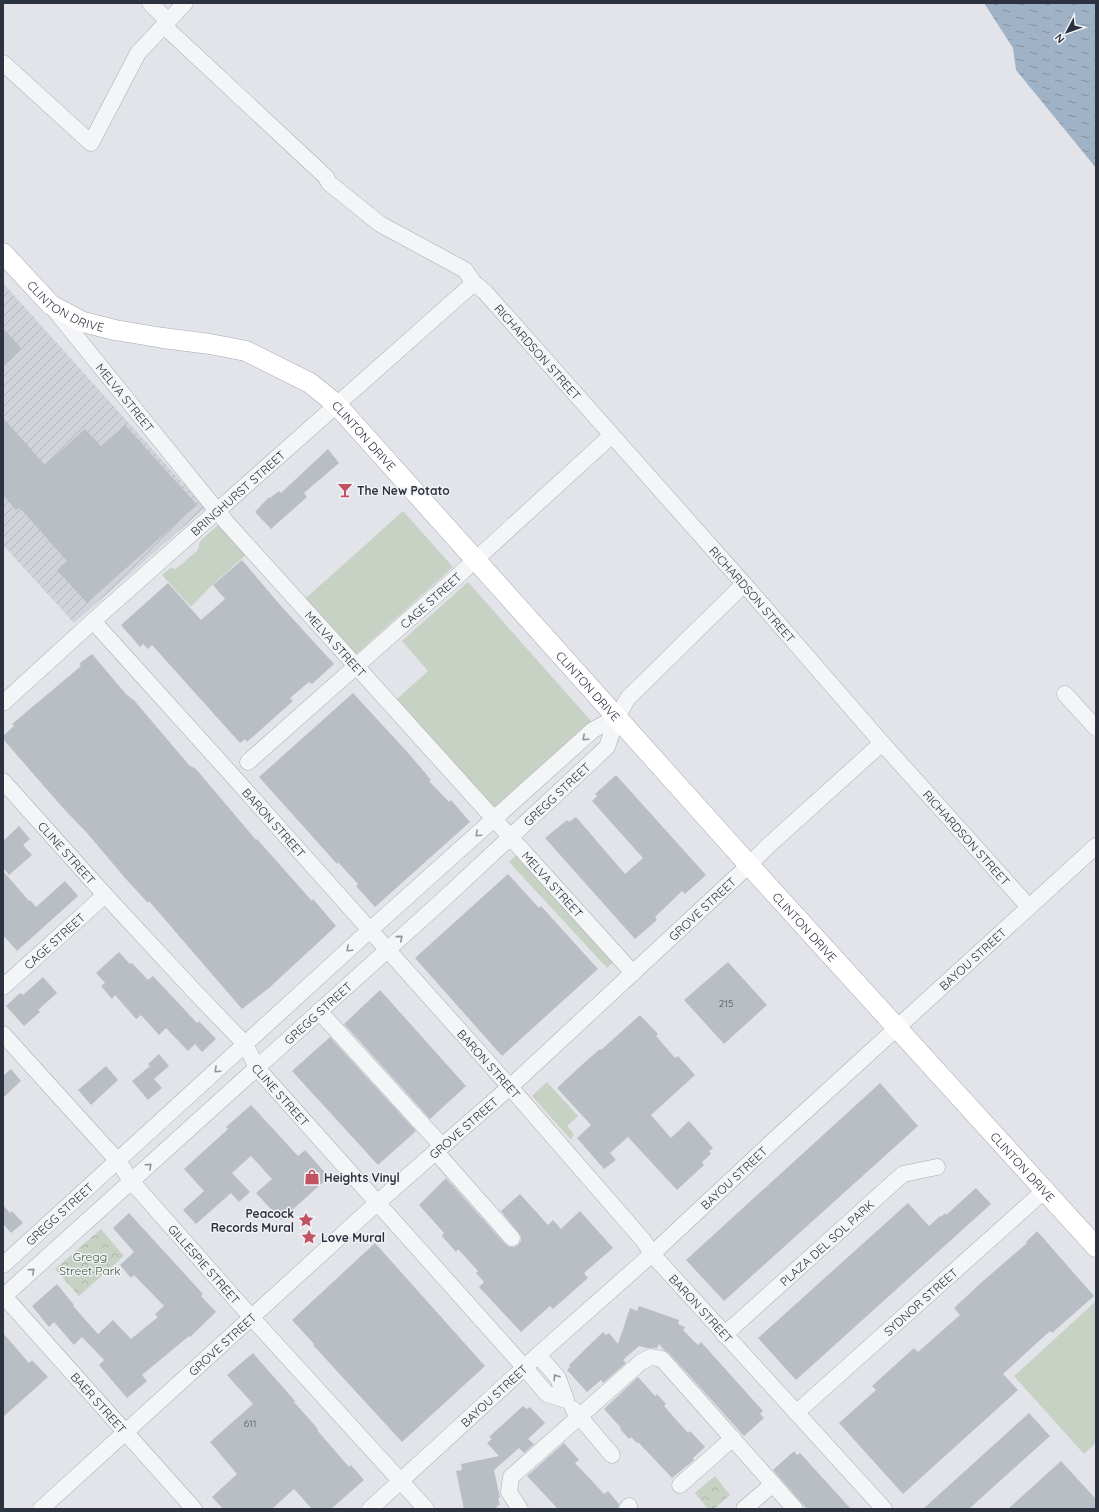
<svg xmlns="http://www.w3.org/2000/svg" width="1099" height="1512" viewBox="0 0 1099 1512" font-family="Quicksand,sans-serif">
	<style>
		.industrial { fill: url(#industrial-furrows) }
		.grass { fill: #c7d2c4 }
		.park { fill: url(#park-crowns) }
		.water { fill: url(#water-ripples) }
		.building { fill: #b9bec5 }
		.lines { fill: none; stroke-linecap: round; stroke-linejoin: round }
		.minor-casing { stroke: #a8abb3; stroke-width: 17 }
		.major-casing { stroke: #a2a9b3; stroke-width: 21 }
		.minor { stroke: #f4f5f7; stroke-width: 16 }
		.major { stroke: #fff; stroke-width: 20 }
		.oneway { stroke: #90949b }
		.labels { text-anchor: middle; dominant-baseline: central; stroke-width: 3; stroke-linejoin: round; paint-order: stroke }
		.number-label { font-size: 10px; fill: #4f5560 }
		.street-label { font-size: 12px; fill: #2c323f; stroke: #f1f3f6 }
		.poi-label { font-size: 12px; font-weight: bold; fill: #2c323f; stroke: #f1f3f6; text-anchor: start }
		.park-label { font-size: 12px; fill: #40593a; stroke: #f1f3f6 }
	</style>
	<defs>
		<pattern id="industrial-furrows" width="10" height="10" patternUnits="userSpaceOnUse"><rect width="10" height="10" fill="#d0d3da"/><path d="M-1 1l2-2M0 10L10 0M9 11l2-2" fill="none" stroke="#b3b6bc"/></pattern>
		<pattern id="park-crowns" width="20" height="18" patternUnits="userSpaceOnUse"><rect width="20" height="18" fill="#c7d2c4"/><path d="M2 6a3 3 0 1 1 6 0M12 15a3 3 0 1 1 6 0" fill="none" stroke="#abb5a9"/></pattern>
		<pattern id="water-ripples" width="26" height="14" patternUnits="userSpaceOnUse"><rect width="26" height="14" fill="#a0b2c5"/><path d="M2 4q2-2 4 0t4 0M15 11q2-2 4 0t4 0" fill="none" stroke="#8391a1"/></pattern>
	</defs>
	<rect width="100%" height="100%" fill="#e2e4e9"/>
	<path class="industrial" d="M 3,283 L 205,508 L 74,623 L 3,545 Z"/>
	<path class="grass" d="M 403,511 L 453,567 L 355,655 L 305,599 Z
		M 217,526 L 222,526 L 247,554 L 211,586 L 191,607 L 162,575 L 170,568 L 176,569 L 198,550 L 200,541 Z
		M 468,582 L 591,721 L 493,808 L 397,699 L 428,671 L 402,641 Z
		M 517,854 L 616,959 L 607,968 L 509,862 Z
		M 547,1082 L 578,1116 L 567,1126 L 574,1134 L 571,1140 L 532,1096 Z
		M 1096,1301 L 1096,1443 L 1084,1454 L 1014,1376 Z"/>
	<path class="park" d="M 101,1229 L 124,1256 L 79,1296 L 55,1269 Z
		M 715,1476 L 730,1495 L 714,1509 L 708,1509 L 695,1493 Z"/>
	<path class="water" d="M 984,3 L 1096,3 L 1096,168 L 1016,70 L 1013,48 Z"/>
	<path class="building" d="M 3,328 L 22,349 L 3,366 Z
		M 3,418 L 45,465 L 85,429 L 101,446 L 125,425 L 197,505 L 87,603 L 57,570 L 67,561 L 20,508 L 16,510 L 3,495 Z
		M 328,449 L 339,463 L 304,493 L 307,497 L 271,529 L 255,512 L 269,497 L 270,498 L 279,491 L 281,493 Z
		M 242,560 L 281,606 L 334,664 L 312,684 L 309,682 L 290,698 L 293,701 L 247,742 L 245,739 L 240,743 L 152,645 L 148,649 L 143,644 L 140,647 L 121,625 L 168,583 L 201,620 L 225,599 L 213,585 Z
		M 92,654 L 126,694 L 132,699 L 133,699 L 189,765 L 196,769 L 256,840 L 257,839 L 312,901 L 313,899 L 336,926 L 269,988 L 242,1009 L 149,901 L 148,903 L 125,878 L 87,833 L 63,808 L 3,739 L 3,736 L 14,726 L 12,724 L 81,666 L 79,664 Z
		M 353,693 L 410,755 L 431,780 L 429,781 L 449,802 L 451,800 L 470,822 L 375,907 L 356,886 L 358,884 L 338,862 L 337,864 L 259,777 Z
		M 616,775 L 706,875 L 685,894 L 682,891 L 655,917 L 657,920 L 635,939 L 545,838 L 567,820 L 569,822 L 576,817 L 625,874 L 643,858 L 592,801 L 597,796 L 595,794 Z
		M 19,826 L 30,839 L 23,845 L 32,855 L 9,875 L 3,868 L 3,841 Z
		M 3,871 L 29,901 L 30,900 L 36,907 L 65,881 L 78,896 L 17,951 L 3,935 Z
		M 508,874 L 539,908 L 541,906 L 598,969 L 502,1056 L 415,958 Z
		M 119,952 L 130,964 L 132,963 L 148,980 L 153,976 L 197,1023 L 199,1021 L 216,1039 L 202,1052 L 195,1044 L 188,1051 L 166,1028 L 159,1035 L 141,1015 L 136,1019 L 115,995 L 112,999 L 101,986 L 105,983 L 96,973 Z
		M 728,962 L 767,1005 L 724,1044 L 684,1000 Z
		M 43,977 L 57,993 L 38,1010 L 40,1012 L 24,1026 L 6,1006 L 20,993 L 23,995 Z
		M 380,990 L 466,1086 L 430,1119 L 344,1024 Z
		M 640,1015 L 658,1034 L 656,1036 L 675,1058 L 678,1056 L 695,1075 L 651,1115 L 671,1138 L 689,1121 L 713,1148 L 709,1151 L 711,1154 L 702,1162 L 704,1165 L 677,1190 L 628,1137 L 610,1153 L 616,1160 L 604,1169 L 577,1138 L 591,1125 L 557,1088 L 585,1062 L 600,1049 L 601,1050 Z
		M 330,1037 L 416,1131 L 378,1165 L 292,1071 Z
		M 159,1054 L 169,1066 L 154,1079 L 162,1088 L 148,1100 L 132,1081 L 150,1066 L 148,1064 Z
		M 106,1066 L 118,1080 L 91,1105 L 78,1090 Z
		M 11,1069 L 21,1081 L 3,1098 L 3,1076 Z
		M 880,1083 L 918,1126 L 724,1301 L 686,1260 Z
		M 251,1105 L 298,1156 L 305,1150 L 329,1177 L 281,1220 L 256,1193 L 272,1179 L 251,1156 L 232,1173 L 250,1192 L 239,1202 L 231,1193 L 196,1224 L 183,1210 L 204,1191 L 184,1169 L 228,1129 L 226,1127 Z
		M 446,1178 L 505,1244 L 509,1247 L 514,1247 L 518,1245 L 521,1241 L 521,1236 L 501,1211 L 520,1194 L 548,1225 L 553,1220 L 561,1229 L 580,1211 L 613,1248 L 584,1273 L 588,1278 L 553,1309 L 550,1306 L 521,1332 L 479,1287 L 484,1282 L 476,1273 L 478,1271 L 458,1249 L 456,1252 L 442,1236 L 444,1233 L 419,1205 Z
		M 976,1188 L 991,1204 L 796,1380 L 758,1338 L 908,1203 L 929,1226 L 940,1216 L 941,1217 L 945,1213 L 946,1215 Z
		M 3,1205 L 10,1213 L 12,1211 L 23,1223 L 11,1233 L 3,1224 Z
		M 129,1213 L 203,1294 L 201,1296 L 216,1312 L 190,1337 L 189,1336 L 142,1375 L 147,1381 L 127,1398 L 99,1365 L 104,1360 L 82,1337 L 74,1345 L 54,1322 L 49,1327 L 32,1306 L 57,1284 L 74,1305 L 73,1306 L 98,1334 L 113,1320 L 131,1339 L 158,1317 L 155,1314 L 164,1306 L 134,1275 L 131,1278 L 120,1265 L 134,1252 L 113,1228 Z
		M 1037,1231 L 1094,1296 L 1052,1333 L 1050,1331 L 1003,1374 L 1018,1390 L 903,1494 L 839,1423 L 876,1390 L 872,1386 L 914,1348 L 918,1352 L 960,1315 L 954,1308 L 983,1281 L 1027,1243 L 1026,1242 Z
		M 375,1243 L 485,1366 L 402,1442 L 313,1345 L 314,1344 L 292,1320 Z
		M 639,1306 L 679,1320 L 678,1324 L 685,1327 L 683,1330 L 698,1345 L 701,1342 L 763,1411 L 760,1414 L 764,1418 L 744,1436 L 669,1353 L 664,1350 L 659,1344 L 657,1348 L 647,1348 L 639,1346 L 623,1360 L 626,1363 L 603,1383 L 601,1380 L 587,1392 L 567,1370 L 570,1367 L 569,1365 L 603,1332 L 606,1335 L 609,1333 L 618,1344 L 630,1308 L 637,1311 Z
		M 3,1333 L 29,1363 L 32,1360 L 48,1377 L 3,1417 Z
		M 253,1353 L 295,1401 L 294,1402 L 318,1429 L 317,1430 L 349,1467 L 351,1465 L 364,1480 L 331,1509 L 312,1509 L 294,1489 L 272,1509 L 223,1509 L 212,1497 L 237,1474 L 210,1442 L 253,1404 L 227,1375 Z
		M 638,1377 L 655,1396 L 657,1394 L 666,1404 L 664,1406 L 688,1433 L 690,1431 L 705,1447 L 693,1458 L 694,1460 L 672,1478 L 638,1442 L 637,1443 L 631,1437 L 629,1439 L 620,1429 L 621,1428 L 604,1409 Z
		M 523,1406 L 527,1409 L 530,1407 L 545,1423 L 528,1439 L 534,1444 L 524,1453 L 519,1448 L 494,1470 L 500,1498 L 498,1498 L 500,1505 L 497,1505 L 498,1507 L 491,1509 L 464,1509 L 456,1471 L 462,1470 L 461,1464 L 499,1456 L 487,1443 L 492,1439 L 489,1437 Z
		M 1029,1413 L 1050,1436 L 991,1489 L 969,1509 L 923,1509 Z
		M 564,1443 L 579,1460 L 575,1463 L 593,1482 L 604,1494 L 608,1491 L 619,1504 L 618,1509 L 558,1509 L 527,1476 Z
		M 794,1451 L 797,1455 L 800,1453 L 851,1509 L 807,1509 L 773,1470 Z
		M 1061,1461 L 1096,1499 L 1096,1509 L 1008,1509 Z"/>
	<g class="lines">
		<defs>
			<g id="minor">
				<path d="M 150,3 L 168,21"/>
				<path id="s1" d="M 164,26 L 326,177 L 329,183 L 380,224 L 465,270 L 474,283 L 485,292 L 744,584 L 882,743 L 1029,907"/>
				<path d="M 3,63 L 91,143 L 138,53 L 185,3"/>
				<path id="s2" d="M 53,308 L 227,523 L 633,973"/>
				<path id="s3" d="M 93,621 L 230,773 L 510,1087 L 643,1240 L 652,1254 L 884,1509"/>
				<path d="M 1065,694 L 1096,728"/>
				<path id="s4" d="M 3,703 L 93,621 L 474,283"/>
				<path id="s5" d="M 248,762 L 451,582 L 611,436"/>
				<path id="s6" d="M 3,781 L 105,895 L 195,992 L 245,1044 L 257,1068 L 524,1367 L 547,1394 L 566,1400 L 558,1378 L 538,1355"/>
				<path id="s7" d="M 3,987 L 105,895"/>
				<path d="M 319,1011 L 442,1146"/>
				<path id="s8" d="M 3,1034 L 106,1148 L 118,1161 L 132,1182 L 252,1318 L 426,1509"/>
				<path d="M 436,1152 L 512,1238"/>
				<path id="s9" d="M 3,1265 L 370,930 L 593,730 L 617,717"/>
				<path id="s10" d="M 3,1295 L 194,1509"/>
				<path id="s11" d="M 3,1297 L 446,897 L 607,747 L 617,717 L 628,698 L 744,584"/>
				<path id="s12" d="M 724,1335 L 903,1174 L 937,1167"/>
				<path d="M 573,1409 L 612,1455"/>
				<path id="s13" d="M 796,1413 L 1045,1190"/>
				<path d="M 680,1485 L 733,1438"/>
				<path id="s14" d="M 41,1509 L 377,1203 L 510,1087 L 749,865 L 769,845 L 882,743"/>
				<path id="s15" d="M 370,1509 L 538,1355 L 652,1254 L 774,1140 L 1096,846"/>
				<path d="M 520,1509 L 509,1492 L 511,1477 L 641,1362 L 651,1357 L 662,1359 L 795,1509"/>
				<path d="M 627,1509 L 629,1506"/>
				<path d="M 744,1509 L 773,1484"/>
			</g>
			<g id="major">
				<path id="s16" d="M 3,253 L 51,305 L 83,322 L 115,330 L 163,338 L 210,344 L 246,351 L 310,383 L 336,404 L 749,865 L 1096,1247"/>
			</g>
		</defs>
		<use href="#minor" class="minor-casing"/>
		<use href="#major" class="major-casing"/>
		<use href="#minor" class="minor"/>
		<use href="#major" class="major"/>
	</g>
	<defs><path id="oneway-chevron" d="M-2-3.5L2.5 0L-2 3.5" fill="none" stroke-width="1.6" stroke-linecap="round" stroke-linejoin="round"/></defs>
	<g class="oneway">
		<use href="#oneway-chevron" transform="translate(585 738) rotate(138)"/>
		<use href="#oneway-chevron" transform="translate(478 834) rotate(137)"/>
		<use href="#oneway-chevron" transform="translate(400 938) rotate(-41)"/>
		<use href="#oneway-chevron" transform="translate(349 949) rotate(137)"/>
		<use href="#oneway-chevron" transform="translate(217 1070) rotate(137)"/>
		<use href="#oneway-chevron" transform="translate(149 1166) rotate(-42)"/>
		<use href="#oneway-chevron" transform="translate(32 1271) rotate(-42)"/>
		<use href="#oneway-chevron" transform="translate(556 1377) rotate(-123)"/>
	</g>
	<defs>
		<symbol id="bar-bare" viewBox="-9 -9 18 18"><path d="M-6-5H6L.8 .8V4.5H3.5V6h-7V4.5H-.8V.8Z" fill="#c15362" stroke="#f1f3f6" stroke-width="2.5" paint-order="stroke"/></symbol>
		<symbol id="shop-bare" viewBox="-9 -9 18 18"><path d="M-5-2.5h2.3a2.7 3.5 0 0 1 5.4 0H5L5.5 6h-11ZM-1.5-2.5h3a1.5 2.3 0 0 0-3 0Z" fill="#c15362" stroke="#f1f3f6" stroke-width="2.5" paint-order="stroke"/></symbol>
		<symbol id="sight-bare" viewBox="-9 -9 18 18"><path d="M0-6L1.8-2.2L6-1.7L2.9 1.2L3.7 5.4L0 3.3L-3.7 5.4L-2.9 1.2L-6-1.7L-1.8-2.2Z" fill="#c15362" stroke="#f1f3f6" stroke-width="2.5" paint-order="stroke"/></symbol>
	</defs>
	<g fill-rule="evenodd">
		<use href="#bar-bare" x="334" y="479" width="22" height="22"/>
		<use href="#shop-bare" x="301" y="1166" width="22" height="22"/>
		<use href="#sight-bare" x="295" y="1209" width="22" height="22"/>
		<use href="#sight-bare" x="298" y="1226" width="22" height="22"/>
	</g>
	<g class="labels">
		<g class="number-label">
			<text x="726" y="1003">215</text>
			<text x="250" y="1423">611</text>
		</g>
		<g class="street-label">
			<text stroke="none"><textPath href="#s16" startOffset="84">CLINTON DRIVE</textPath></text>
			<text stroke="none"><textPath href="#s1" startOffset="500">RICHARDSON STREET</textPath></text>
			<text stroke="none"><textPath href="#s2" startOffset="115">MELVA STREET</textPath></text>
			<text stroke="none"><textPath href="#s16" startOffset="420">CLINTON DRIVE</textPath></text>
			<text stroke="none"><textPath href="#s4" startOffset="315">BRINGHURST STREET</textPath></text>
			<text stroke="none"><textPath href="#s1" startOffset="824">RICHARDSON STREET</textPath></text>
			<text stroke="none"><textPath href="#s5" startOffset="244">CAGE STREET</textPath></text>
			<text stroke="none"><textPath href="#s2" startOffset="439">MELVA STREET</textPath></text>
			<text stroke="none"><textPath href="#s16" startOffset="756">CLINTON DRIVE</textPath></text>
			<text stroke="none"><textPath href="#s11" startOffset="748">GREGG STREET</textPath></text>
			<text stroke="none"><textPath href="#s3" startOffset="271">BARON STREET</textPath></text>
			<text stroke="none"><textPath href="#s1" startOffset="1148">RICHARDSON STREET</textPath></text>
			<text stroke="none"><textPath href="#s6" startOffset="96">CLINE STREET</textPath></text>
			<text stroke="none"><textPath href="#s2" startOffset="763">MELVA STREET</textPath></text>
			<text stroke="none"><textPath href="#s14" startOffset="893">GROVE STREET</textPath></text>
			<text stroke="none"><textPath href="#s16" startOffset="1080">CLINTON DRIVE</textPath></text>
			<text stroke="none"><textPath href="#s7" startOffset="69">CAGE STREET</textPath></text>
			<text stroke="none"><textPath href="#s15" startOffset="816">BAYOU STREET</textPath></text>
			<text stroke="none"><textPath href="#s11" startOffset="424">GREGG STREET</textPath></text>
			<text stroke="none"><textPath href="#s3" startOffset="594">BARON STREET</textPath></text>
			<text stroke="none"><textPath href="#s6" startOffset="420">CLINE STREET</textPath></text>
			<text stroke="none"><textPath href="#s14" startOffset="569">GROVE STREET</textPath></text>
			<text stroke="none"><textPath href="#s16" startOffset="1404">CLINTON DRIVE</textPath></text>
			<text stroke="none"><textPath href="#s15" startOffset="492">BAYOU STREET</textPath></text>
			<text stroke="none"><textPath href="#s9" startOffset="76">GREGG STREET</textPath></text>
			<text stroke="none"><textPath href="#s12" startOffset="138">PLAZA DEL SOL PARK</textPath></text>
			<text stroke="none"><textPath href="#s8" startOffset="306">GILLESPIE STREET</textPath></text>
			<text stroke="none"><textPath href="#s13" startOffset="167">SYDNOR STREET</textPath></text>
			<text stroke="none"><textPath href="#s3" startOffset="918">BARON STREET</textPath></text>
			<text stroke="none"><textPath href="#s14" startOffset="245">GROVE STREET</textPath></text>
			<text stroke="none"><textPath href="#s15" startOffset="168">BAYOU STREET</textPath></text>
			<text stroke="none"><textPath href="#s10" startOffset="144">BAER STREET</textPath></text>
		</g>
		<g class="poi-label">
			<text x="357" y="490">The New Potato</text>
			<text x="324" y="1177">Heights Vinyl</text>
			<text x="294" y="1213" text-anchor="end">Peacock<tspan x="294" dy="14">Records Mural</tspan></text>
			<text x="321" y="1237">Love Mural</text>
		</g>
		<g class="park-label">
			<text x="90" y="1256">Gregg<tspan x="90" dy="14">Street Park</tspan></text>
		</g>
	</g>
	<rect width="1099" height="1512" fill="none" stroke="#2c323f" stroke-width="8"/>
	<g transform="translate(1067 32) rotate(229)" stroke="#f1f3f6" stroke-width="3" paint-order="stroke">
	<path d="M0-3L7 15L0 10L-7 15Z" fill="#2c323f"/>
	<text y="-6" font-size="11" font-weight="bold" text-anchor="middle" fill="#2c323f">N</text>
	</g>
</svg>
